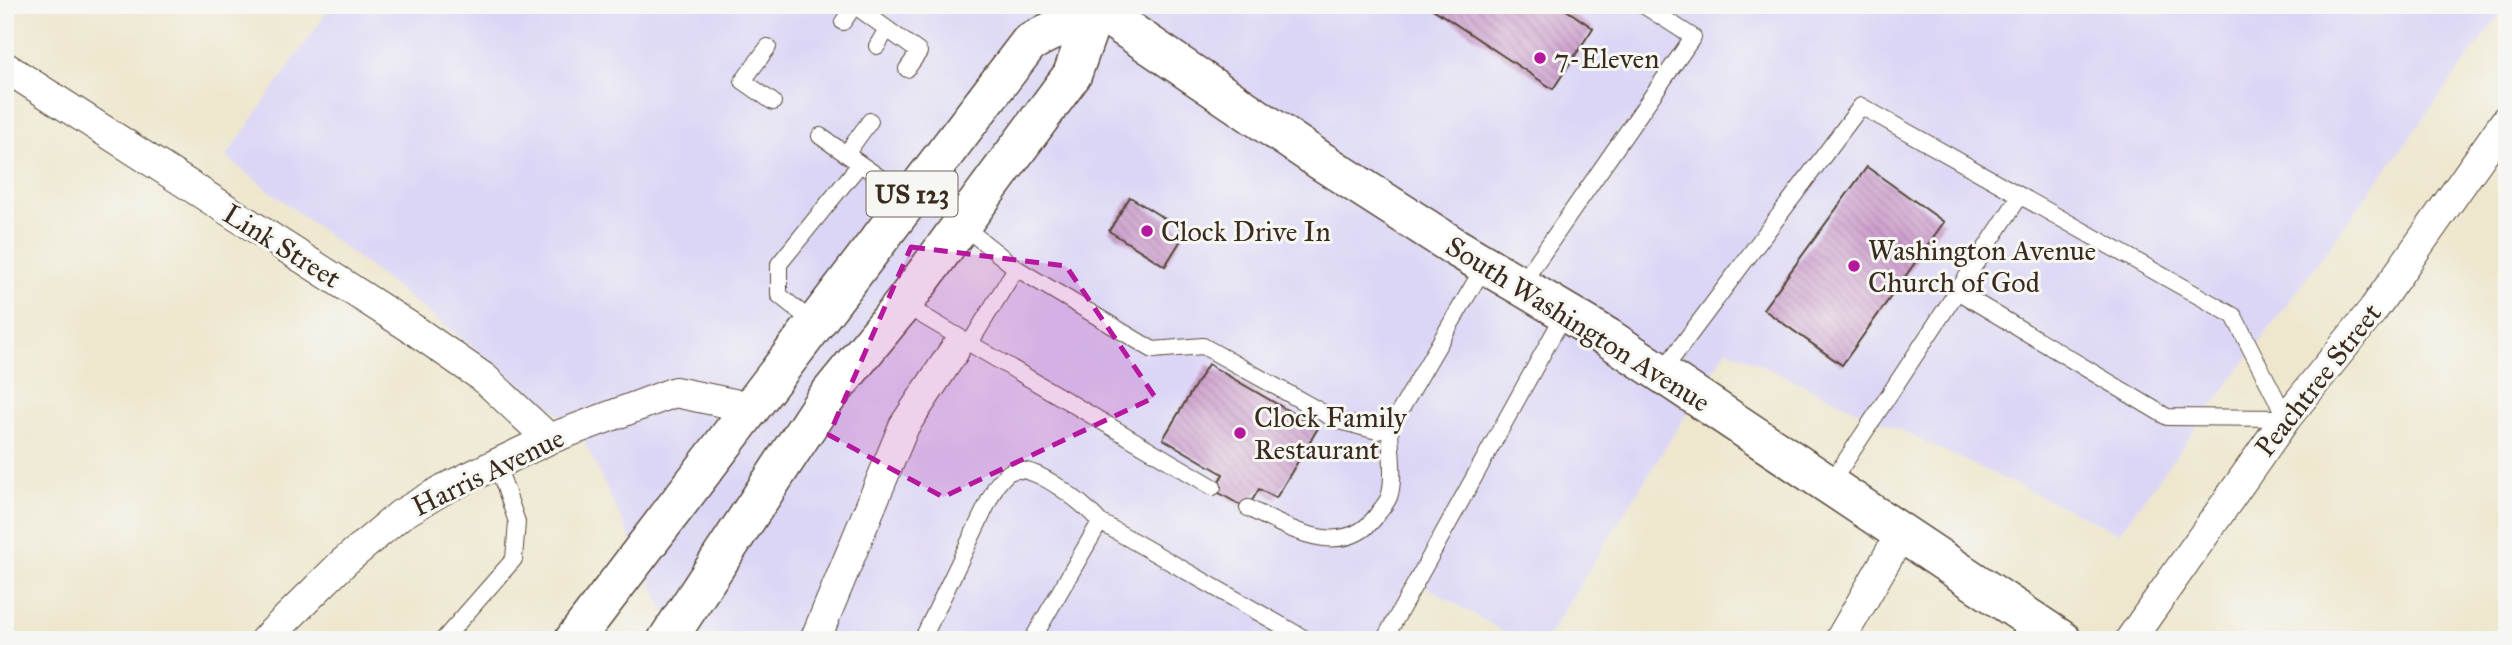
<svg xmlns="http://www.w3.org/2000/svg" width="2512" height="645" viewBox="0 0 2512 645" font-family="'IM FELL Great Primer',serif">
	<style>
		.built { fill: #dcd6f6 }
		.building { fill: url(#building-back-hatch) }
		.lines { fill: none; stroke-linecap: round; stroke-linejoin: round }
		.service-casing { stroke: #564638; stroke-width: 18 }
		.minor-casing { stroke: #564638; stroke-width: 32 }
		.secondary-casing { stroke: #564638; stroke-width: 41 }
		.trunk-casing { stroke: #564638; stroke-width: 41 }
		.service { stroke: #fff; stroke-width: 16 }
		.minor { stroke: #fff; stroke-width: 30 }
		.secondary { stroke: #fff; stroke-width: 38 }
		.trunk { stroke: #fff; stroke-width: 38 }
		.marked { fill: #b5179e; fill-opacity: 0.2; stroke: #b5179e; stroke-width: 5; stroke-dasharray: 14 9; stroke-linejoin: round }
		.poi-dot { fill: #b5179e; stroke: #f6f6f2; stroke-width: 2.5 }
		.labels { text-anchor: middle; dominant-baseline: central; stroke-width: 6; stroke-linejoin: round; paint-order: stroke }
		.shield { fill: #f6f6f2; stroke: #73675e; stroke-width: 2 }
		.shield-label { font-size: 26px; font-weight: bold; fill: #3b2a1e }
		.poi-label { font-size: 28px; fill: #3b2a1e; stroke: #f6f6f2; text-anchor: start }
		.street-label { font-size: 28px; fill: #3b2a1e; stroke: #f6f6f2 }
	</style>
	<defs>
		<pattern id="building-back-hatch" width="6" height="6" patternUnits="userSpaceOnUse" patternTransform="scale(1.75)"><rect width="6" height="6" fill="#c996ca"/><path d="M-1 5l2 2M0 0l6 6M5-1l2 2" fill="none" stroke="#a47ba3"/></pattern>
	</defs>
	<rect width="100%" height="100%" fill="#f6f6f2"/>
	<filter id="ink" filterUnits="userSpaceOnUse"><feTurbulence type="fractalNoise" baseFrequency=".0143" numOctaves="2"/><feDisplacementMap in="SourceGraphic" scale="14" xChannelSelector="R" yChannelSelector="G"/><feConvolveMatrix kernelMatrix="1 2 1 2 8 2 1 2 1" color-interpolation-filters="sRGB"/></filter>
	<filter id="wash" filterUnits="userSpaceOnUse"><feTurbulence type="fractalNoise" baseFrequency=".00686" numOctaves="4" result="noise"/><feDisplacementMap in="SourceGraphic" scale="28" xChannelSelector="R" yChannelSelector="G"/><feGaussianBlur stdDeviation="1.57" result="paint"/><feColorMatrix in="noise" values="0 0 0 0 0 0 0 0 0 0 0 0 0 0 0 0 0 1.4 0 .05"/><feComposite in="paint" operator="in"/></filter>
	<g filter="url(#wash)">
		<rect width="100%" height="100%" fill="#eee7ce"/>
		<path class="built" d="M 332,5 L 2507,5 L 2119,533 L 1727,349 L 1545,640 L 1517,640 L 1410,577 L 1377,640 L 678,640 L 578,428 L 226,157 Z"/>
		<g id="blocks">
			<path class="building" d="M 1427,5 L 1559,5 L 1593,28 L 1553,89 Z
				M 1867,167 L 1944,222 L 1842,365 L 1763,309 Z
				M 1130,197 L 1186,232 L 1165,266 L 1109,231 Z
				M 1208,364 L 1318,428 L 1276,498 L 1259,489 L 1247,509 L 1214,490 L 1223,474 L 1163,439 Z"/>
		</g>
	</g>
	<g filter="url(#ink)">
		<use href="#blocks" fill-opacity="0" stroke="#564638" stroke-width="2"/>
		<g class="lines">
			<defs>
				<path id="service" d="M 854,5 L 919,52 L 907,69
					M 843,22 L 854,6
					M 877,46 L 887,29
					M 768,47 L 743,81 L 773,102
					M 820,136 L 846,154 L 870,121
					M 846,154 L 909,198
					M 963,226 L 1016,268 L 1153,350 L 1203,346 L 1336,420 L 1377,431 L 1390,428 L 1485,265
					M 1520,286 L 1693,37 L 1643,5
					M 903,304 L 1213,487
					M 815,324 L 779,295 L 779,264 L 860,164
					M 970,343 L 1016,268
					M 1661,373 L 1861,106 L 2234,316 L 2286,418 L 2167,417 L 1957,291
					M 1829,486 L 2020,196
					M 1248,508 C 1288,528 1346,563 1379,512 C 1383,507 1389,500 1390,494 C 1395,474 1390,448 1390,428
					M 443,640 L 514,559 L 517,522 L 497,464
					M 922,640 L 996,486 C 1000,481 1006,473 1012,471 C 1035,463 1085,505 1100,522 L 1307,640
					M 1032,640 L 1100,522
					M 1384,640 L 1565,313"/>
				<path id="minor" d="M 5,67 L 413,329 L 484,378 L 549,439
					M 265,640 L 344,562 L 400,515 L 444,489 L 549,439 L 675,392 L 753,408
					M 815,640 L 904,426 L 954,351
					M 1840,640 L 1901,534
					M 2130,640 L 2286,418 L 2373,310 L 2507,119"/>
				<path id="secondary" d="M 1091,5 L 1321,161 L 1455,247 L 1607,337 L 2062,640"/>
				<path id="trunk" d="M 574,640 L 1029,43 L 1095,8
					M 667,640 L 824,401 L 903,304 L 1072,75 L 1097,5"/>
			</defs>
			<use href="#service" class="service-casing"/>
			<use href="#minor" class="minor-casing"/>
			<use href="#secondary" class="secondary-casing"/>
			<use href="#trunk" class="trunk-casing"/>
			<use href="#service" class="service"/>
			<use href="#minor" class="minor"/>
			<use href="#secondary" class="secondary"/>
			<use href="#trunk" class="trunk"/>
		</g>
	</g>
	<path class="marked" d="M 911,247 L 1066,266 L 1155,397 L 943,497 L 829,435 Z"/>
	<g class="poi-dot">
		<circle cx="1540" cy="58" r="7"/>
		<circle cx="1147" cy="231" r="7"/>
		<circle cx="1854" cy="266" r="7"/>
		<circle cx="1240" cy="433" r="7"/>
	</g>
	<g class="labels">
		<rect class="shield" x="866.5" y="171.5" width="91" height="45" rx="5"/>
		<g class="shield-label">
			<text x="912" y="194">US 123</text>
		</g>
		<g class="poi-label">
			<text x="1554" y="58">7-Eleven</text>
			<text x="1161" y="231">Clock Drive In</text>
			<text x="1868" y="250">Washington Avenue<tspan x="1868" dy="32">Church of God</tspan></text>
			<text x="1254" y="417">Clock Family<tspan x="1254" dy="32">Restaurant</tspan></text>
		</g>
		<g class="street-label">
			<text transform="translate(282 246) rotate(32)">Link Street</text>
			<text transform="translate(1578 324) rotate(32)">South Washington Avenue</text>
			<text transform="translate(2318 380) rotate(-52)">Peachtree Street</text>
			<text transform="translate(488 472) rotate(-26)">Harris Avenue</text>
		</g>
	</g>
	<rect width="2512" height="645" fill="none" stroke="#f6f6f2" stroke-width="28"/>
</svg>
